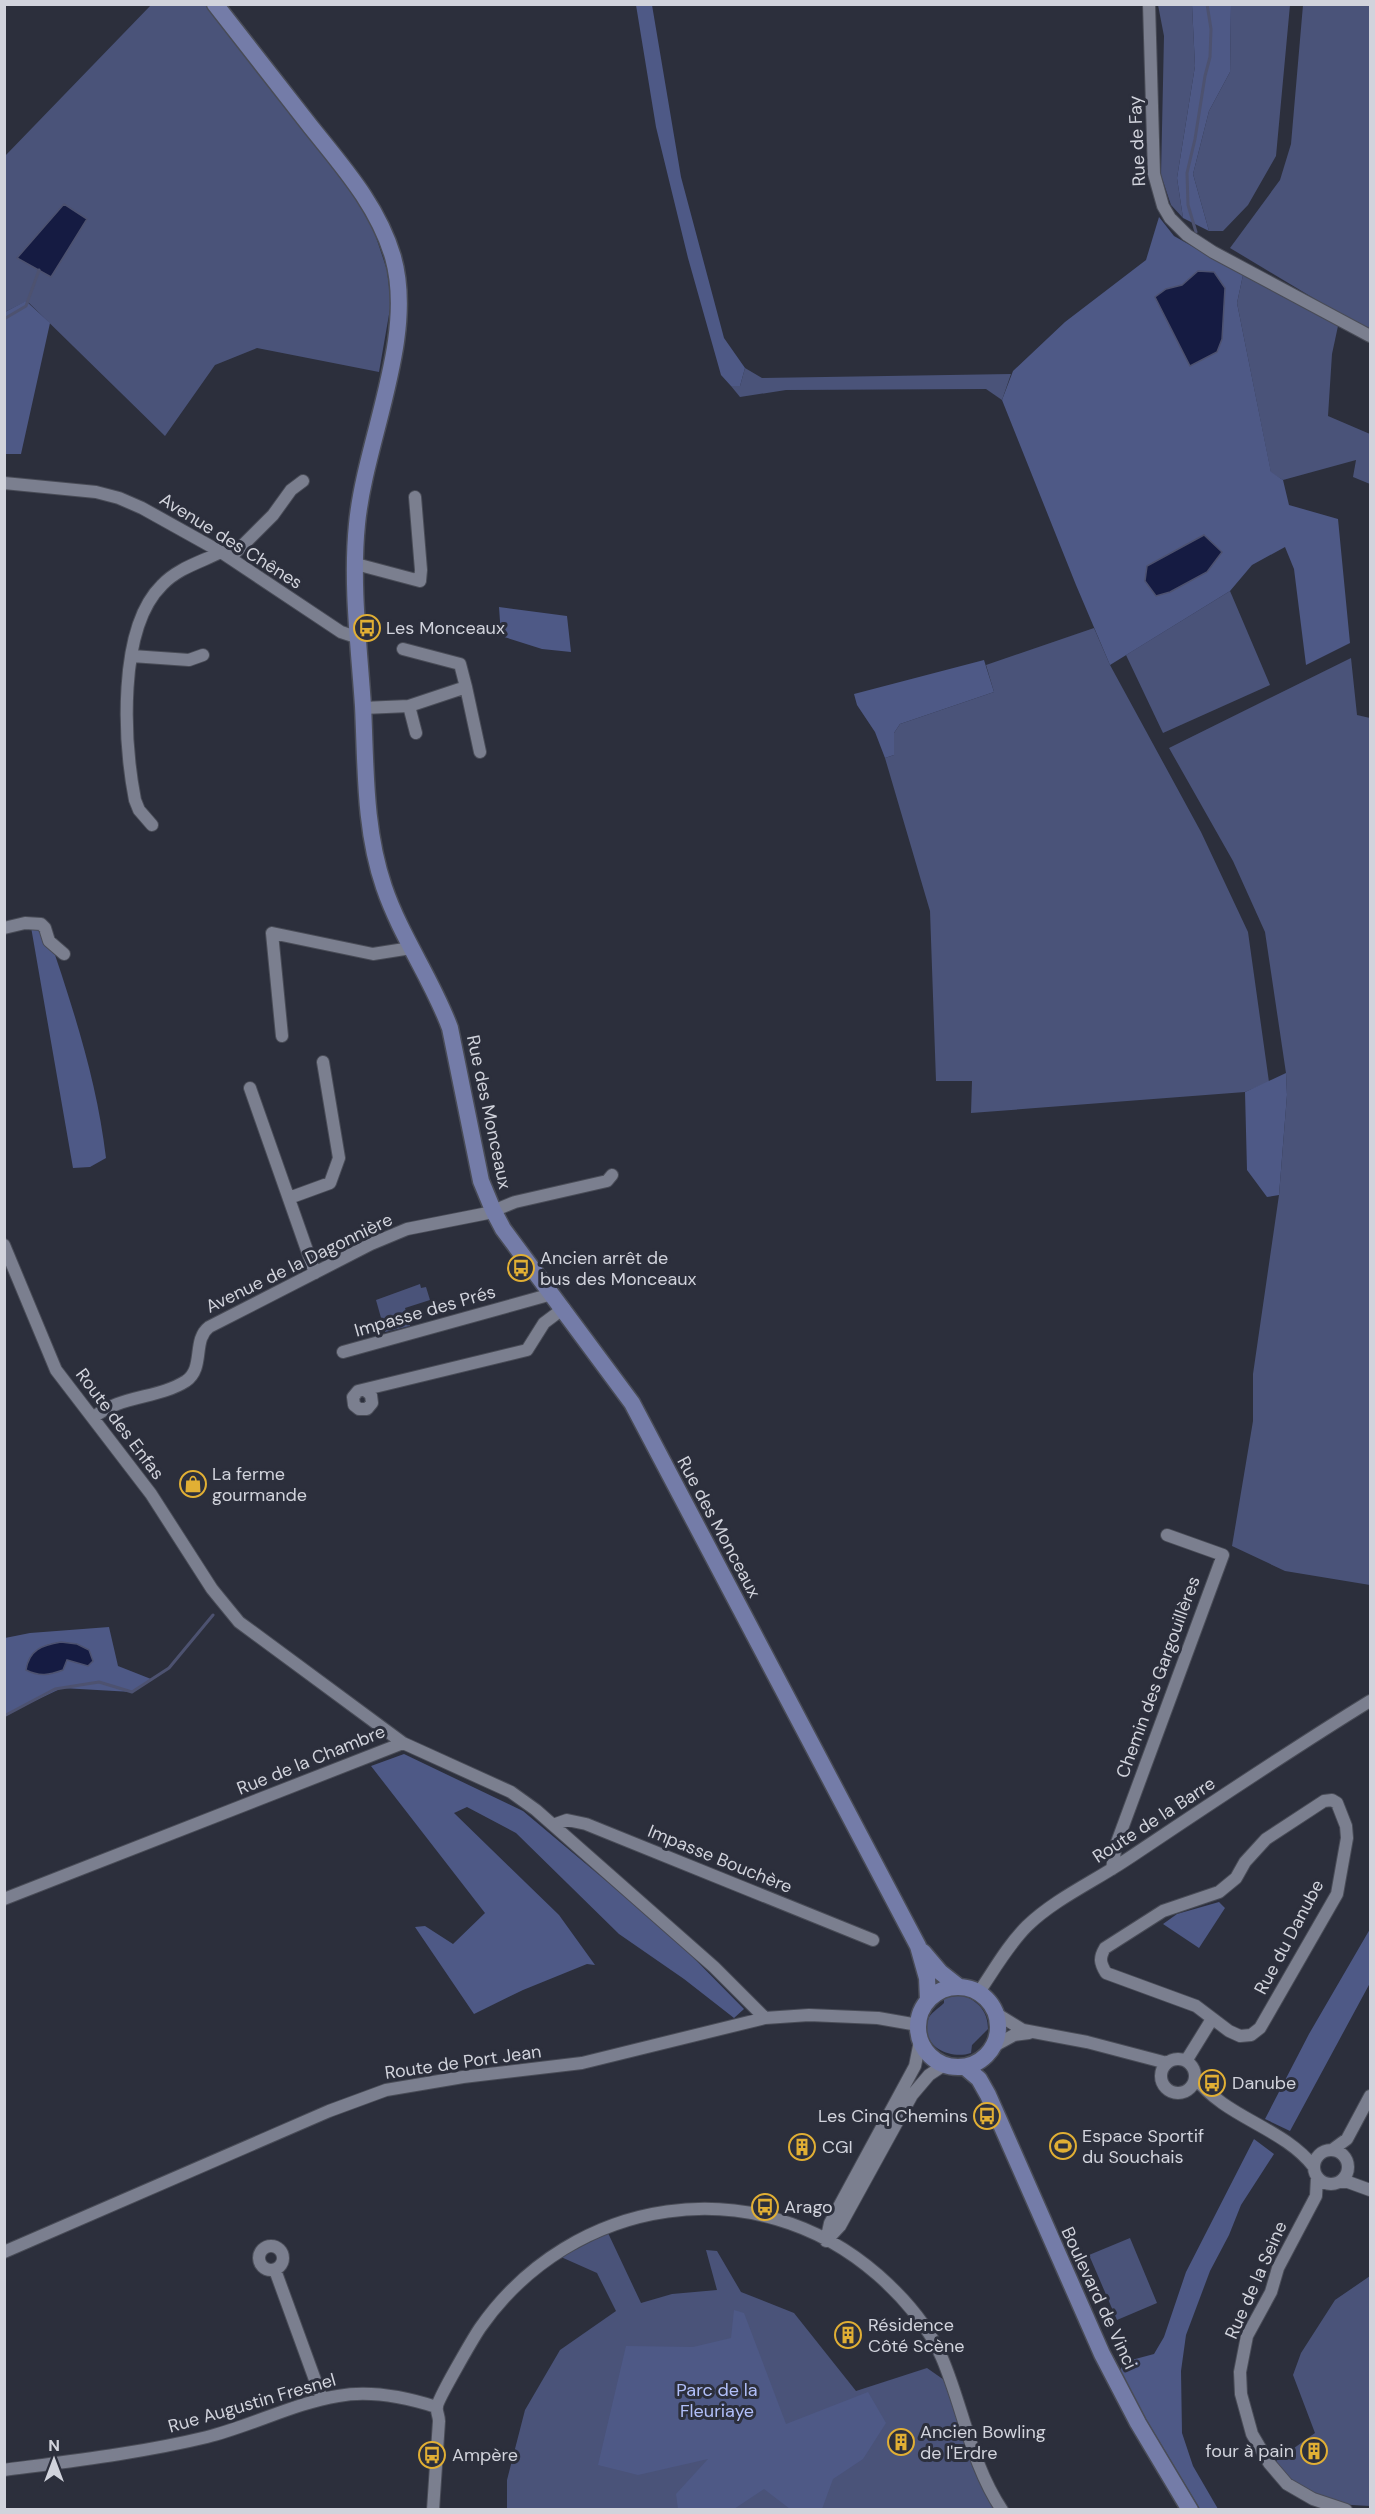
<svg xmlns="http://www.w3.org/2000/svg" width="1375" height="2514" viewBox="0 0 1375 2514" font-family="'DM Sans',sans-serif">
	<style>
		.green { fill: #4a5379 }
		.forest { fill: #4e5986; fill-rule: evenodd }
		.water { fill: #151b42; stroke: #4d5270; stroke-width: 1.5 }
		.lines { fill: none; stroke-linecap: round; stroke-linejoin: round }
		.stream { stroke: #4d5270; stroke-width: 3 }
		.minor-casing { stroke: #494c57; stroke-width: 14 }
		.secondary-casing { stroke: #494c57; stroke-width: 19 }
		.minor { stroke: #7b7f8f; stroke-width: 12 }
		.secondary { stroke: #747ca8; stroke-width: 16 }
		.labels { text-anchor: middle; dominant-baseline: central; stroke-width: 6; stroke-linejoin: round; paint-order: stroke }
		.street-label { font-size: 18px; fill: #d1d3dc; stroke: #2c2f3c }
		.poi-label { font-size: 18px; fill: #d1d3dc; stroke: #2c2f3c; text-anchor: start }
		.park-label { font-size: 18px; fill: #b1bff9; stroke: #2c2f3c }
	</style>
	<rect width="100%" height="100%" fill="#2c2f3c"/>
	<path class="green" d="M 152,4 L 207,5 L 351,189 L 373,228 L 387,270 L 391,303 L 379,372 L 257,348 L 215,365 L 165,436 L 27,301 L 5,312 L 5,156 Z
		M 1158,5 L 1192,5 L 1195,66 L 1177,178 L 1183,218 L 1171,205 L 1161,175 L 1164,36 Z
		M 1231,5 L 1290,5 L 1276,156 L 1248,205 L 1223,231 L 1209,231 L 1193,174 L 1209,111 L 1230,72 Z
		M 1303,5 L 1370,5 L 1370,332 L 1230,248 L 1280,180 L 1291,144 Z
		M 1243,275 L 1338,326 L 1332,354 L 1328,416 L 1370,434 L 1370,484 L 1353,477 L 1356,460 L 1283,480 L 1271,473 L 1237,303 Z
		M 745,368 L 762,378 L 1011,374 L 1002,400 L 986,389 L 786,390 L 740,397 L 731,386 L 740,386 Z
		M 1230,591 L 1270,685 L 1163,733 L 1126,655 Z
		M 1094,628 L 1110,665 L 1201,832 L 1248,932 L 1269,1082 L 1245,1092 L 971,1113 L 972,1081 L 936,1081 L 930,911 L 885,758 L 894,755 L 894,733 L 900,724 L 994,692 L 986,665 Z
		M 1351,658 L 1357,715 L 1370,718 L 1370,1585 L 1285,1571 L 1232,1546 L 1253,1421 L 1253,1374 L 1279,1195 L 1287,1095 L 1286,1073 L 1265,932 L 1233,861 L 1169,748 Z
		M 420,1284 L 421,1288 L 426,1287 L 430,1300 L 405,1308 L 410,1326 L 385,1332 L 376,1300 Z
		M 962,1995 C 978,2001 988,2011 988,2029 L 972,2045 L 971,2053 C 951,2060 920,2047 928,2020 C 929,2014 939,2008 944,2003 L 944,1998 Z
		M 608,2233 L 641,2303 L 672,2294 L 717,2290 L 706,2250 L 717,2251 L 741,2292 L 794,2313 L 856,2391 L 927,2368 L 947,2382 L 1001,2510 L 507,2510 L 507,2480 L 525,2410 L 560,2350 L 616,2311 L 597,2273 L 561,2257 Z
		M 1130,2238 L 1157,2303 L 1117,2320 L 1089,2255 Z
		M 1370,2276 L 1370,2506 L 1334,2504 L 1292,2484 L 1276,2461 L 1315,2433 L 1293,2375 L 1301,2353 L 1335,2300 Z"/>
	<path class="forest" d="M 636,5 L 652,5 L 681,177 L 724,338 L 745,368 L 740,386 L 731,386 L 721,375 L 688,258 L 656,127 Z
		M 1192,5 L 1231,5 L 1230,72 L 1209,111 L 1193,174 L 1209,231 L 1183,218 L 1177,178 L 1195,66 Z
		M 1159,217 L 1174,236 L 1243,275 L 1237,303 L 1271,472 L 1283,480 L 1289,505 L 1338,519 L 1350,643 L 1306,665 L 1294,569 L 1285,547 L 1252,565 L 1230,591 L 1110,665 L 1076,585 L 1002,400 L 1013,371 L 1065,322 L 1146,260 ZM 1204,535 L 1145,581 L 1147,566 Z
		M 26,301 L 50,323 L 21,454 L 6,454 L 5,460 L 5,312 Z
		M 499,607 L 567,616 L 571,652 L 542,649 L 501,636 Z
		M 984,660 L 994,692 L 900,724 L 894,733 L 894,755 L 885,758 L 875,732 L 857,705 L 854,694 Z
		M 31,927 L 47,931 C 72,1005 97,1080 106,1158 L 90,1167 L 73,1168 Z
		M 1286,1073 L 1287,1095 L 1279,1195 L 1267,1197 L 1247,1170 L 1245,1092 Z
		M 109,1627 L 118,1666 L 151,1679 L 132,1692 L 62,1688 L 5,1715 L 5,1638 L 30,1633 Z
		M 404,1754 L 523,1811 L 673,1937 L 744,2009 L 734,2018 L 684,1979 L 619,1934 L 516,1833 L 467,1807 L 454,1813 L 559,1915 L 595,1965 L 587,1964 L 523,1990 L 474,2014 L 415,1927 L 425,1926 L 453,1944 L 485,1913 L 371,1766 Z
		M 1219,1902 L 1225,1908 L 1199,1948 L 1163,1924 L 1177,1914 Z
		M 1370,1929 L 1370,1983 L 1290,2131 L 1265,2119 L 1309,2034 Z
		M 1254,2139 L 1274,2154 L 1241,2205 L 1229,2235 L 1210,2271 L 1186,2335 L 1181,2371 L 1182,2433 L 1193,2466 L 1218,2509 L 1200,2509 L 1119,2374 L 1124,2362 L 1154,2354 L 1164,2337 L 1186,2272 Z
		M 734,2310 L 744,2313 L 786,2424 L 868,2392 L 886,2423 L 863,2459 L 833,2479 L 822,2509 L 790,2509 L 764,2489 L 734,2509 L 678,2509 L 676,2494 L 708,2459 L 638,2475 L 598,2465 L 626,2346 L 693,2347 L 731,2338 Z"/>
	<path class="water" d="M 64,204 L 87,219 L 51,277 L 17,258 Z
		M 1198,271 L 1214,272 L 1225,288 L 1222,339 L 1217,352 L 1190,366 L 1155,297 L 1166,289 L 1182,285 Z
		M 1204,535 L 1222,552 L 1207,572 L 1170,592 L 1156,596 L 1145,581 L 1147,566 Z
		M 61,1642 L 77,1644 L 89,1650 L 93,1661 L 88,1666 L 67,1660 L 63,1670 C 49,1675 40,1677 26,1670 C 29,1650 42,1645 61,1642 Z"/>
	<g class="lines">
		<path class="stream" d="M 1196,232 L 1188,205 L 1187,173 L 1195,139 L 1205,76 L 1210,57 L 1211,29 L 1207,4
			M 4,319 L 26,306 L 39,270
			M 4,1716 L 55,1689 L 99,1682 L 132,1692 L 169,1668 L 213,1615"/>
		<defs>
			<path id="minor" d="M 1149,4 L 1154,174 L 1163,206 L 1170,218 L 1187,235 L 1213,252 L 1370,336
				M 4,483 L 96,492 L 119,498 L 142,508 L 221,552 L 341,632 L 359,638
				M 230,558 L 273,515 L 291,490 L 303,481
				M 356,564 L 420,581 L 421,570 L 415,497
				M 403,649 L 460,664 L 466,687
				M 132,656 L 189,660 L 203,655
				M 409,706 L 416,733
				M 363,708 L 409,706 L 466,687 L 480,752
				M 152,825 L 139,810 L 135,800 C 124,743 117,629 162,585 C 178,568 201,562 221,552
				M 4,928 L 25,923 L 41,924 L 45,928 L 49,941 L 64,954
				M 282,1036 L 272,933 L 373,954 L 411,948
				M 250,1088 L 315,1273
				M 289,1198 L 330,1183 L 339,1158 L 323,1062
				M 4,1245 L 56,1370 L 151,1494 L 212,1589 L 239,1622 L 403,1743 L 511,1792 L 536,1810 L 714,1967 L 765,2018
				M 343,1352 L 552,1294
				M 365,1390 L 371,1395 L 372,1403 L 367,1409 L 359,1409 L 354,1405 L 353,1397 L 358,1391 L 527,1350 L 544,1323 L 564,1308
				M 93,1418 C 119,1395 158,1399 186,1381 C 205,1368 192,1340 209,1327 L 371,1244 L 407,1229 L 488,1213 L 515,1202 L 607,1181 L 612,1175
				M 1332,1800 L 1337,1803 L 1346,1826 L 1347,1838 L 1337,1894 L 1260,2028 L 1251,2035 L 1240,2036 L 1229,2031 L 1196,2006 L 1106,1973 C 1100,1963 1099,1958 1105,1948 L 1163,1911 L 1219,1892 L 1236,1878 L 1245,1862 L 1266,1839 L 1324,1801 Z
				M 553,1825 L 567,1820 L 586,1824 L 873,1940
				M 1112,1869 L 1116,1845 L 1223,1555 L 1167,1535
				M 4,1899 L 403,1743
				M 979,1992 C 994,1970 1008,1945 1027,1926 C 1055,1899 1093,1882 1126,1860 C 1207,1806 1287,1752 1370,1701
				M 997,2014 L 1023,2030 L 1087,2042 L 1167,2063
				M 994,2046 L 1014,2035 L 1029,2033
				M1161 2076a17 17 0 1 1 34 0a17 17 0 1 1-34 0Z
				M 1186,2061 L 1212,2019
				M 1195,2077 C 1225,2118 1283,2127 1314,2167
				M1314 2167a17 17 0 1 1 34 0a17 17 0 1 1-34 0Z
				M 1332,2150 L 1347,2139 L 1370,2096
				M 1317,2177 L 1316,2196 L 1278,2268 L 1271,2292 L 1247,2336 L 1240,2372 L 1241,2394 L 1252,2434 L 1269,2463 L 1287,2484 L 1313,2499 L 1346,2510
				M 1340,2182 L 1348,2182 L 1370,2190
				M 827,2240 L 840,2226 L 912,2095 L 929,2075 L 944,2065
				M 826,2241 L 830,2223 L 915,2066 L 920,2041
				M259 2258a12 12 0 1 1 24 0a12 12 0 1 1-24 0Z
				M 4,2252 L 329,2111 L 386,2090 L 463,2077 L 582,2063 L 765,2018 L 809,2015 L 878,2018 L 918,2025
				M 275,2270 L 322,2399
				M 4,2470 C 72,2461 141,2453 207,2437 C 251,2426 295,2403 338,2396 C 371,2390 405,2397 436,2407
				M 433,2510 L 439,2421 C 439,2416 436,2411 437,2407 C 437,2400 474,2337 480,2328 C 572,2196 755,2167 878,2275 C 903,2297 929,2327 942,2358 C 963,2407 971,2464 1002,2510"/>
			<path id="secondary" d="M 215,4 C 247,45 279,86 311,127 C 343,167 378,206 393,257 C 416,338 365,440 357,524 C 351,584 359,646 363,706 C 366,767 364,829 384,887 C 401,937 432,979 450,1028 L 481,1181 L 493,1210 L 503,1229 L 632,1403 L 918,1946 L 927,1978 L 928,2000
				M 923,1952 L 940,1972 L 959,1987
				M918 2027a40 40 0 1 1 80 0a40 40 0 1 1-80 0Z
				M 965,2067 L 979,2079 L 988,2095 L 1102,2354 L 1138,2423 L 1190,2510"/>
		</defs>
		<use href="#minor" class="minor-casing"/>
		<use href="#secondary" class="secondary-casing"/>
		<use href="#minor" class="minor"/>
		<use href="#secondary" class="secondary"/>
	</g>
	<defs>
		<symbol id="bus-ring" viewBox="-11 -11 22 22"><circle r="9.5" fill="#2c2f3c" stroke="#e1af34" stroke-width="1.5"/><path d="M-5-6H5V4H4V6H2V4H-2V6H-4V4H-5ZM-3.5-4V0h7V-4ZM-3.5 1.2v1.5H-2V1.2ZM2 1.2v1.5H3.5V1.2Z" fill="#e1af34"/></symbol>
		<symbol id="shop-ring" viewBox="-11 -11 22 22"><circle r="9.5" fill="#2c2f3c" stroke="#e1af34" stroke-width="1.5"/><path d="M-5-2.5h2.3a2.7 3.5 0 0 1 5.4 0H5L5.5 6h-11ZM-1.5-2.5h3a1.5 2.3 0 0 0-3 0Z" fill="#e1af34"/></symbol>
		<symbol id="stadium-ring" viewBox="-11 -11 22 22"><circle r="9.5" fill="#2c2f3c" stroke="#e1af34" stroke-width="1.5"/><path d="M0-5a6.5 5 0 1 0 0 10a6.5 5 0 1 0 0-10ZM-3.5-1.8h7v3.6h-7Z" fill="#e1af34"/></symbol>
		<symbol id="building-ring" viewBox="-11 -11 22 22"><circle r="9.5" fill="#2c2f3c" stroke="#e1af34" stroke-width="1.5"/><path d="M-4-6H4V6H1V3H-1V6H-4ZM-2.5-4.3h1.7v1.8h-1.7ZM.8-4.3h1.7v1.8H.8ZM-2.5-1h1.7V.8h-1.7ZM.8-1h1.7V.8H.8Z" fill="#e1af34"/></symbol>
	</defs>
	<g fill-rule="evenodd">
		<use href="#bus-ring" x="352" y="613" width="30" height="30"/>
		<use href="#bus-ring" x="506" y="1253" width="30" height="30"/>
		<use href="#shop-ring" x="178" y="1469" width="30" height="30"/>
		<use href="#bus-ring" x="1197" y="2068" width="30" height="30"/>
		<use href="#bus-ring" x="972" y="2101" width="30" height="30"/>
		<use href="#stadium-ring" x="1048" y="2131" width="30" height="30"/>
		<use href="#building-ring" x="787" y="2132" width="30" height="30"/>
		<use href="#bus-ring" x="750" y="2192" width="30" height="30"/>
		<use href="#building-ring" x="833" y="2320" width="30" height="30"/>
		<use href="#building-ring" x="886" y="2427" width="30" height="30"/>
		<use href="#building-ring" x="1299" y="2436" width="30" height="30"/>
		<use href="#bus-ring" x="417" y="2440" width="30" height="30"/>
	</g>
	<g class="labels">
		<g class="street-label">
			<text transform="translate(1137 141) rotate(-93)">Rue de Fay</text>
			<text transform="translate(231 541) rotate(32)">Avenue des Chênes</text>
			<text transform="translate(489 1112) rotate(78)">Rue des Monceaux</text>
			<text transform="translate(299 1263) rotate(-26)">Avenue de la Dagonnière</text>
			<text transform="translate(425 1311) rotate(-16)">Impasse des Prés</text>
			<text transform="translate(120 1424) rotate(53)">Route des Enfas</text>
			<text transform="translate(719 1527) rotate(62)">Rue des Monceaux</text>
			<text transform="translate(1158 1677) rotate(-70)">Chemin des Gargouillères</text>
			<text transform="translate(311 1760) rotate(-22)">Rue de la Chambre</text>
			<text transform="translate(1154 1820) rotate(-33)">Route de la Barre</text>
			<text transform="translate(720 1859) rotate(22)">Impasse Bouchère</text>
			<text transform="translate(1289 1937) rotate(-62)">Rue du Danube</text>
			<text transform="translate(463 2062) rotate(-8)">Route de Port Jean</text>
			<text transform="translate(1256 2280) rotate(-66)">Rue de la Seine</text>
			<text transform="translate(1099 2298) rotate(65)">Boulevard de Vinci</text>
			<text transform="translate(252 2403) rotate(-16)">Rue Augustin Fresnel</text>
		</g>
		<g class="poi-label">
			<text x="386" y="628">Les Monceaux</text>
			<text x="540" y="1258">Ancien arrêt de<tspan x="540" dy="21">bus des Monceaux</tspan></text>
			<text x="212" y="1474">La ferme<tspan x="212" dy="21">gourmande</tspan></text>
			<text x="1232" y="2083">Danube</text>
			<text x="968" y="2116" text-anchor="end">Les Cinq Chemins</text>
			<text x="1082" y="2136">Espace Sportif<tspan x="1082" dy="21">du Souchais</tspan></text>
			<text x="822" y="2147">CGI</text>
			<text x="784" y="2207">Arago</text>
			<text x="868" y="2325">Résidence<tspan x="868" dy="21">Côté Scène</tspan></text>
			<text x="920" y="2432">Ancien Bowling<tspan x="920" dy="21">de l'Erdre</tspan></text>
			<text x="1294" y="2451" text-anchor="end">four à pain</text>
			<text x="452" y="2455">Ampère</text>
		</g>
		<g class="park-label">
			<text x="717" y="2390">Parc de la<tspan x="717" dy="21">Fleuriaye</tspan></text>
		</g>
	</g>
	<rect width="1375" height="2514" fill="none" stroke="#d1d3dc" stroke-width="12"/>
	<g transform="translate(54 2460)" stroke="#2c2f3c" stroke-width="4.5" paint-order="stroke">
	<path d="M0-4.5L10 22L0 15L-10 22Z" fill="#d1d3dc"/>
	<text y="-9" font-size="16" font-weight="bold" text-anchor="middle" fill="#d1d3dc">N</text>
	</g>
</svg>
